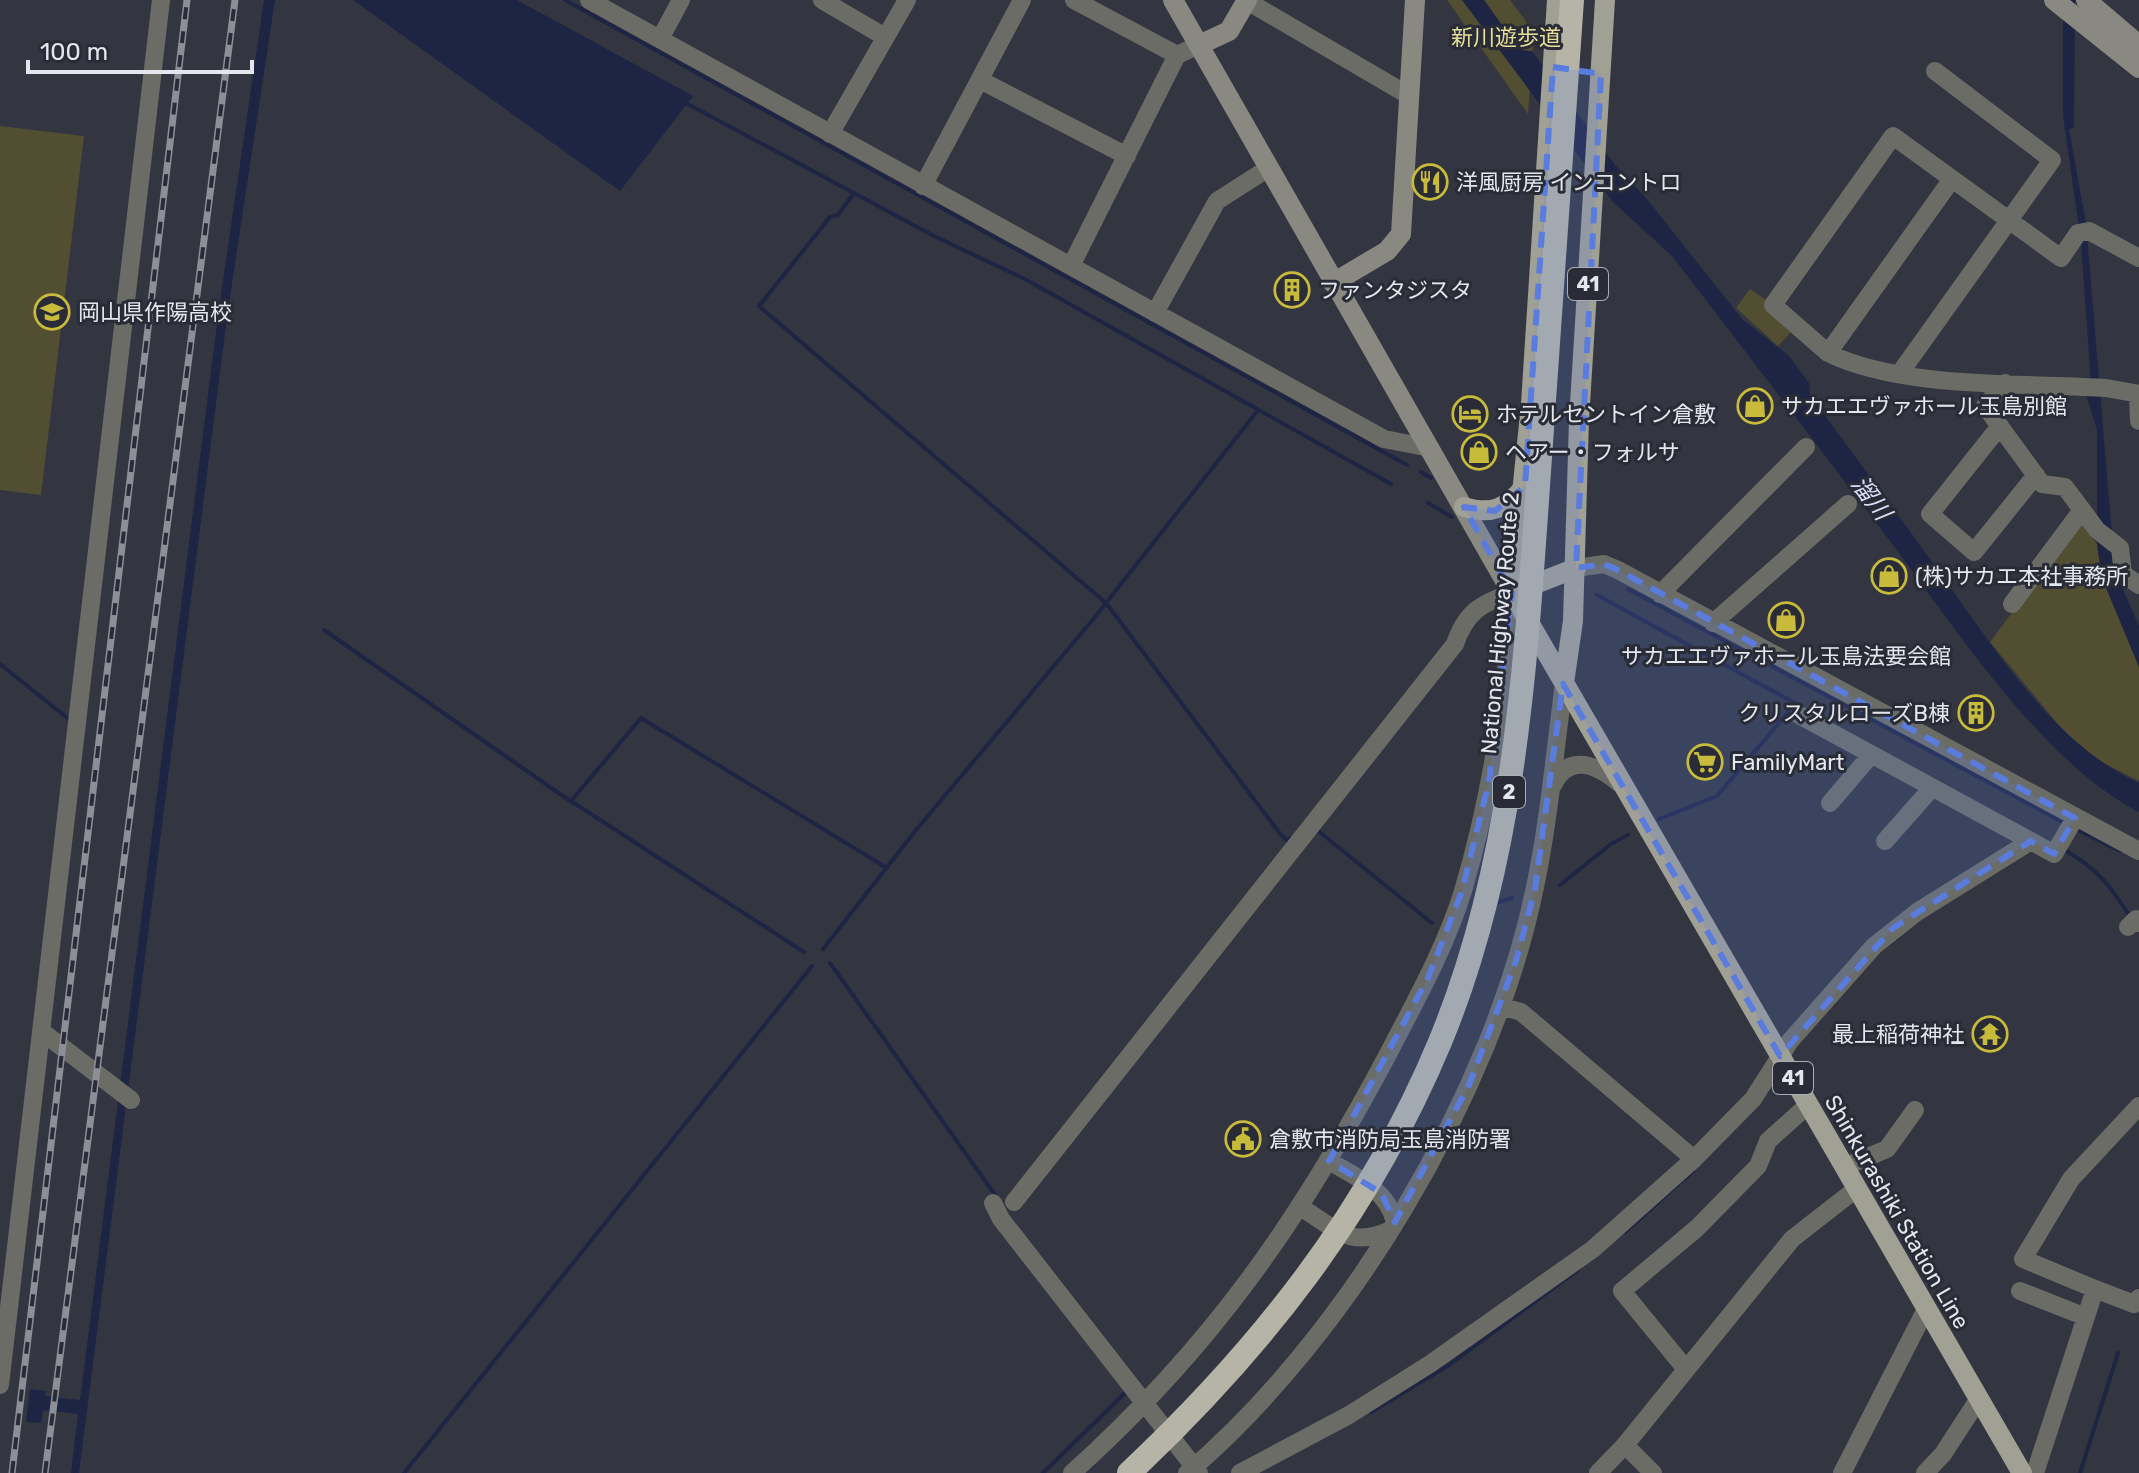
<svg xmlns="http://www.w3.org/2000/svg" width="2139" height="1473" viewBox="0 0 2139 1473" font-family="Rubik,'Noto Sans JP',sans-serif">
	<style>
		.green { fill: #514e31 }
		.water { fill: #1e2443 }
		.lines { fill: none; stroke-linecap: round; stroke-linejoin: round }
		.stream { stroke: #1e2443; stroke-width: 4 }
		.street { stroke: #6c6c66; stroke-width: 18 }
		.secondary { stroke: #8a8981; stroke-width: 20 }
		.primary { stroke: #a1a095; stroke-width: 20 }
		.rail-casing { stroke: #8d8f98; stroke-width: 7 }
		.rail { stroke: #292c36; stroke-width: 4; stroke-dasharray: 12; stroke-linecap: butt }
		.highway-bridge { stroke: #b5b4a7; stroke-width: 24 }
		.marked { fill: #597cde; fill-opacity: 0.2; stroke: #597cde; stroke-width: 6; stroke-dasharray: 16 10; stroke-linejoin: round }
		.labels { text-anchor: middle; dominant-baseline: central; stroke-width: 6; stroke-linejoin: round; paint-order: stroke }
		.shield { fill: #292c36; stroke: #acaeb6; stroke-width: 2 }
		.shield-label { font-size: 20px; font-weight: bold; fill: #e4e6ed }
		.park-label { font-size: 22px; fill: #e5de99; stroke: #292c36 }
		.poi-label { font-size: 22px; fill: #e4e6ed; stroke: #292c36; text-anchor: start }
		.street-label { font-size: 22px; fill: #e4e6ed; stroke: #292c36 }
		.water-label { font-size: 24px; font-style: italic; fill: #d8dff9; stroke: #292c36 }
	</style>
	<rect width="100%" height="100%" fill="#333640"/>
	<path class="green" d="M 1447,0 L 1510,0 L 1534,32 L 1528,114 Z
		M 0,126 L 84,136 L 41,495 L 0,490 Z
		M 1750,289 L 1769,302 L 1792,331 L 1778,346 L 1736,308 Z
		M 2080,522 L 2097,544 L 2102,578 L 2139,667 L 2139,781 L 2090,756 L 2062,729 L 1990,642 Z"/>
	<path class="water" d="M 264,0 L 275,0 L 228,310 L 79,1473 L 71,1473 L 78,1414 L 43,1410 L 41,1423 L 26,1422 L 30,1389 L 46,1391 L 45,1396 L 80,1400 L 219,308 Z
		M 353,0 L 517,0 L 693,96 L 620,191 Z
		M 1462,0 L 1484,0 L 1520,50 L 1532,51 L 1615,165 L 1647,199 L 1742,319 L 1789,356 L 1809,383 L 1810,395 C 1853,454 1897,513 1940,573 C 1994,647 2053,744 2139,783 L 2139,812 C 2043,763 1955,628 1890,541 C 1818,446 1745,351 1672,256 L 1613,202 Z
		M 2063,0 L 2075,0 L 2074,128 L 2069,129 L 2086,223 L 2115,571 L 2139,626 L 2139,667 L 2102,578 L 2097,544 L 2097,430 L 2085,391 L 2091,384 L 2081,242 L 2063,116 Z"/>
	<g class="lines">
		<path class="stream" d="M 565,0 L 1407,465
			M 682,101 L 936,237 L 1025,279 L 1391,484
			M 854,193 L 838,215 L 830,217 L 759,306 L 1106,603 L 1281,835 L 1288,841 L 1290,838
			M 1421,472 L 1431,478
			M 1428,503 L 1452,517
			M 1628,589 L 2066,824
			M 1597,595 L 1802,707
			M 324,630 L 560,794 L 804,952
			M 0,664 L 71,721
			M 571,801 L 641,718 L 887,868
			M 1659,819 L 1717,796 L 1795,704
			M 2074,828 L 2120,851
			M 1317,830 L 1432,923
			M 2063,849 C 2098,869 2109,884 2131,918
			M 1560,885 L 1611,844 L 1628,835
			M 1493,904 L 1512,898
			M 823,949 L 916,830 L 1095,617 L 1258,410
			M 830,963 L 998,1199
			M 1625,1232 L 1693,1171
			M 1371,1412 L 1449,1365 L 1578,1270
			M 404,1473 L 812,966
			M 1043,1473 L 1129,1389
			M 2080,1473 L 2118,1353"/>
		<path class="street" d="M 589,0 L 1384,439 L 1430,448
			M 822,0 L 885,37
			M 1074,0 L 1177,55
			M 1247,1 L 1408,95
			M 660,39 L 681,0
			M 980,80 L 1127,156
			M 830,134 L 907,0
			M 1952,179 L 1828,353 C 1901,389 2023,383 2106,388 L 2139,394
			M 923,186 L 1022,0
			M 1071,266 L 1177,55 L 1199,45
			M 1155,313 L 1217,201 L 1267,169
			M 1828,353 L 1773,305 L 1893,136 L 2061,258 L 2078,233 L 2089,231 L 2139,258
			M 1900,373 L 2052,160 L 1935,71
			M 2005,383 L 1985,406 L 2042,484 L 2065,487 L 2097,530 L 2120,548 L 2123,574 L 2139,585
			M 2138,394 L 2139,421
			M 2000,426 L 1930,514 L 1974,552 L 2036,475
			M 1576,568 L 1604,564 L 1618,570 L 2139,851
			M 1660,594 L 1806,447
			M 2012,604 L 2082,510
			M 1713,623 L 1848,504
			M 1799,715 L 2031,841
			M 1553,785 C 1569,752 1597,765 1619,783
			M 1830,803 L 1871,755
			M 1885,841 L 1931,789
			M 2128,927 L 2136,919 L 2139,923
			M 1501,1006 L 1521,1012 L 1694,1159
			M 41,1031 L 131,1100
			M 1329,1161 C 1356,1177 1387,1189 1395,1222
			M 1844,1167 L 1887,1149 L 1915,1110
			M 1014,1202 L 1455,644 C 1466,612 1481,603 1512,593 C 1507,692 1491,796 1463,891 C 1445,949 1415,1002 1387,1056 C 1300,1220 1211,1348 1072,1473
			M 993,1203 L 1001,1219 L 1199,1473
			M 1300,1207 C 1337,1229 1349,1249 1391,1230
			M 2095,1289 L 2134,1304 L 2139,1298
			M 2020,1291 L 2086,1317
			M 1685,1368 L 1622,1291 L 1697,1228 L 1758,1166 L 1768,1141 L 1808,1105
			M 0,1385 L 161,0
			M 1625,1445 L 1653,1473
			M 1187,1473 C 1347,1337 1493,1094 1535,887 C 1549,820 1555,751 1564,683
			M 1240,1473 L 1349,1415 L 1430,1364 L 1593,1249 L 1694,1159 L 1753,1099 L 1790,1041 L 1874,946 L 1917,912 L 2031,841 L 2054,854 L 2075,818
			M 1598,1473 L 1625,1445 L 1792,1239 L 1856,1189
			M 1842,1473 L 1925,1311
			M 1925,1473 L 1943,1454 L 1978,1400
			M 2035,1473 L 2095,1289 L 2023,1259 L 2071,1179 L 2139,1106"/>
		<path class="secondary" d="M 1173,0 L 1512,593
			M 2054,0 L 2139,68
			M 2086,0 L 2139,45
			M 1199,45 L 1229,31 L 1247,0
			M 1333,283 L 1387,251 L 1401,234 L 1415,0"/>
		<path class="primary" d="M 1557,0 L 1531,404 L 1512,593 L 2022,1473
			M 1464,507 C 1491,515 1507,509 1525,486
			M 1520,590 L 1576,568
			M 1564,683 L 1573,621 L 1579,420 L 1605,0"/>
		<defs>
			<path id="rail" d="M 12,1473 L 187,0
				M 45,1473 L 235,0"/>
		</defs>
		<use href="#rail" class="rail-casing"/>
		<use href="#rail" class="rail"/>
		<path class="highway-bridge" d="M 1129,1473 C 1262,1348 1369,1212 1440,1042 C 1513,866 1525,675 1538,486 C 1550,324 1561,162 1572,0"/>
	</g>
	<path class="marked" d="M 1553,67 L 1601,74 L 1576,568 L 1604,564 L 1618,570 L 2075,818 L 2054,854 L 2031,841 L 1893,928 L 1780,1056 L 1563,684 L 1535,889 L 1516,961 L 1469,1085 L 1395,1222 L 1381,1193 L 1329,1161 L 1428,978 L 1462,891 L 1489,781 L 1512,593 L 1464,507 L 1495,511 L 1525,486 Z"/>
	<defs>
		<symbol id="restaurant-ring" viewBox="-11 -11 22 22"><circle r="9.5" fill="#292c36" stroke="#c8bb3b" stroke-width="1.5"/><path d="M-5-6h1v4h1v-4h1v4h1v-4h1v5L-1.5 .5V6h-2V.5L-5-1ZM5-6V6H3V1.5H1.5Q1.5-4 5-6Z" fill="#c8bb3b"/></symbol>
		<symbol id="building-ring" viewBox="-11 -11 22 22"><circle r="9.5" fill="#292c36" stroke="#c8bb3b" stroke-width="1.5"/><path d="M-4-6H4V6H1V3H-1V6H-4ZM-2.5-4.3h1.7v1.8h-1.7ZM.8-4.3h1.7v1.8H.8ZM-2.5-1h1.7V.8h-1.7ZM.8-1h1.7V.8H.8Z" fill="#c8bb3b"/></symbol>
		<symbol id="school-ring" viewBox="-11 -11 22 22"><circle r="9.5" fill="#292c36" stroke="#c8bb3b" stroke-width="1.5"/><path d="M0-5L7-2L0 1L-7-2ZM-4 1L0 2.5L4 1V4Q0 6-4 4Z" fill="#c8bb3b"/></symbol>
		<symbol id="shop-ring" viewBox="-11 -11 22 22"><circle r="9.5" fill="#292c36" stroke="#c8bb3b" stroke-width="1.5"/><path d="M-5-2.5h2.3a2.7 3.5 0 0 1 5.4 0H5L5.5 6h-11ZM-1.5-2.5h3a1.5 2.3 0 0 0-3 0Z" fill="#c8bb3b"/></symbol>
		<symbol id="hotel-ring" viewBox="-11 -11 22 22"><circle r="9.5" fill="#292c36" stroke="#c8bb3b" stroke-width="1.5"/><path d="M-6-4.5h1.5V1H6V5H4.5V3h-9V5H-6ZM-4 0a1.8 1.8 0 1 1 3.6 0ZM.5 0V-2.5h3Q6-2.5 6 0Z" fill="#c8bb3b"/></symbol>
		<symbol id="supermarket-ring" viewBox="-11 -11 22 22"><circle r="9.5" fill="#292c36" stroke="#c8bb3b" stroke-width="1.5"/><path d="M-6-5.5h2.5l.6 2H6L4.5 2H-2.5L-4.4-4H-6ZM-1.5 3.2a1.3 1.3 0 1 0 .1 0ZM3 3.2a1.3 1.3 0 1 0 .1 0Z" fill="#c8bb3b"/></symbol>
		<symbol id="temple-ring" viewBox="-11 -11 22 22"><circle r="9.5" fill="#292c36" stroke="#c8bb3b" stroke-width="1.5"/><path d="M0-6L5-2H3V0L6.5 2.5H4V6H1.5V3h-3V6H-4V2.5H-6.5L-3 0V-2H-5Z" fill="#c8bb3b"/></symbol>
		<symbol id="civic-ring" viewBox="-11 -11 22 22"><circle r="9.5" fill="#292c36" stroke="#c8bb3b" stroke-width="1.5"/><path d="M-.6-6.5H3V-4.5H.6V-3L4-1V1h2V6H-6V1h2V-1L-.6-3ZM-1.2 2.5V6h2.4V2.5Z" fill="#c8bb3b"/></symbol>
	</defs>
	<g fill-rule="evenodd">
		<use href="#restaurant-ring" x="1410" y="162" width="40" height="40"/>
		<use href="#building-ring" x="1272" y="270" width="40" height="40"/>
		<use href="#school-ring" x="32" y="292" width="40" height="40"/>
		<use href="#shop-ring" x="1735" y="386" width="40" height="40"/>
		<use href="#hotel-ring" x="1450" y="394" width="40" height="40"/>
		<use href="#shop-ring" x="1459" y="432" width="40" height="40"/>
		<use href="#shop-ring" x="1869" y="556" width="40" height="40"/>
		<use href="#shop-ring" x="1766" y="600" width="40" height="40"/>
		<use href="#building-ring" x="1956" y="693" width="40" height="40"/>
		<use href="#supermarket-ring" x="1685" y="742" width="40" height="40"/>
		<use href="#temple-ring" x="1970" y="1014" width="40" height="40"/>
		<use href="#civic-ring" x="1223" y="1119" width="40" height="40"/>
	</g>
	<g class="labels">
		<g class="shield">
			<rect x="1568" y="268" width="40" height="32" rx="6"/>
			<rect x="1493" y="776" width="32" height="32" rx="6"/>
			<rect x="1773" y="1062" width="40" height="32" rx="6"/>
		</g>
		<g class="shield-label">
			<text x="1588" y="284">41</text>
			<text x="1509" y="792">2</text>
			<text x="1793" y="1078">41</text>
		</g>
		<g class="park-label">
			<text x="1506" y="37">新川遊歩道</text>
		</g>
		<g class="poi-label">
			<text x="1456" y="182">洋風厨房 インコントロ</text>
			<text x="1318" y="290">ファンタジスタ</text>
			<text x="78" y="312">岡山県作陽高校</text>
			<text x="1781" y="406">サカエエヴァホール玉島別館</text>
			<text x="1496" y="414">ホテルセントイン倉敷</text>
			<text x="1505" y="452">ヘアー・フォルサ</text>
			<text x="1915" y="576">(株)サカエ本社事務所</text>
			<text x="1786" y="656" text-anchor="middle">サカエエヴァホール玉島法要会館</text>
			<text x="1950" y="713" text-anchor="end">クリスタルローズB棟</text>
			<text x="1731" y="762">FamilyMart</text>
			<text x="1964" y="1034" text-anchor="end">最上稲荷神社</text>
			<text x="1269" y="1139">倉敷市消防局玉島消防署</text>
		</g>
		<g class="street-label">
			<text transform="translate(1500 623) rotate(-85)">National Highway Route 2</text>
			<text transform="translate(1897 1212) rotate(60)">Shinkurashiki Station Line</text>
		</g>
		<g class="water-label">
			<text transform="translate(1871 498) rotate(53)">溜川</text>
		</g>
	</g>
	<path d="M28 60v12h224v-12" fill="none" stroke="#e4e6ed" stroke-width="4"/>
	<text x="40" y="60" font-size="24" fill="#e4e6ed" stroke="#292c36" stroke-width="6" paint-order="stroke">100 m</text>
</svg>
